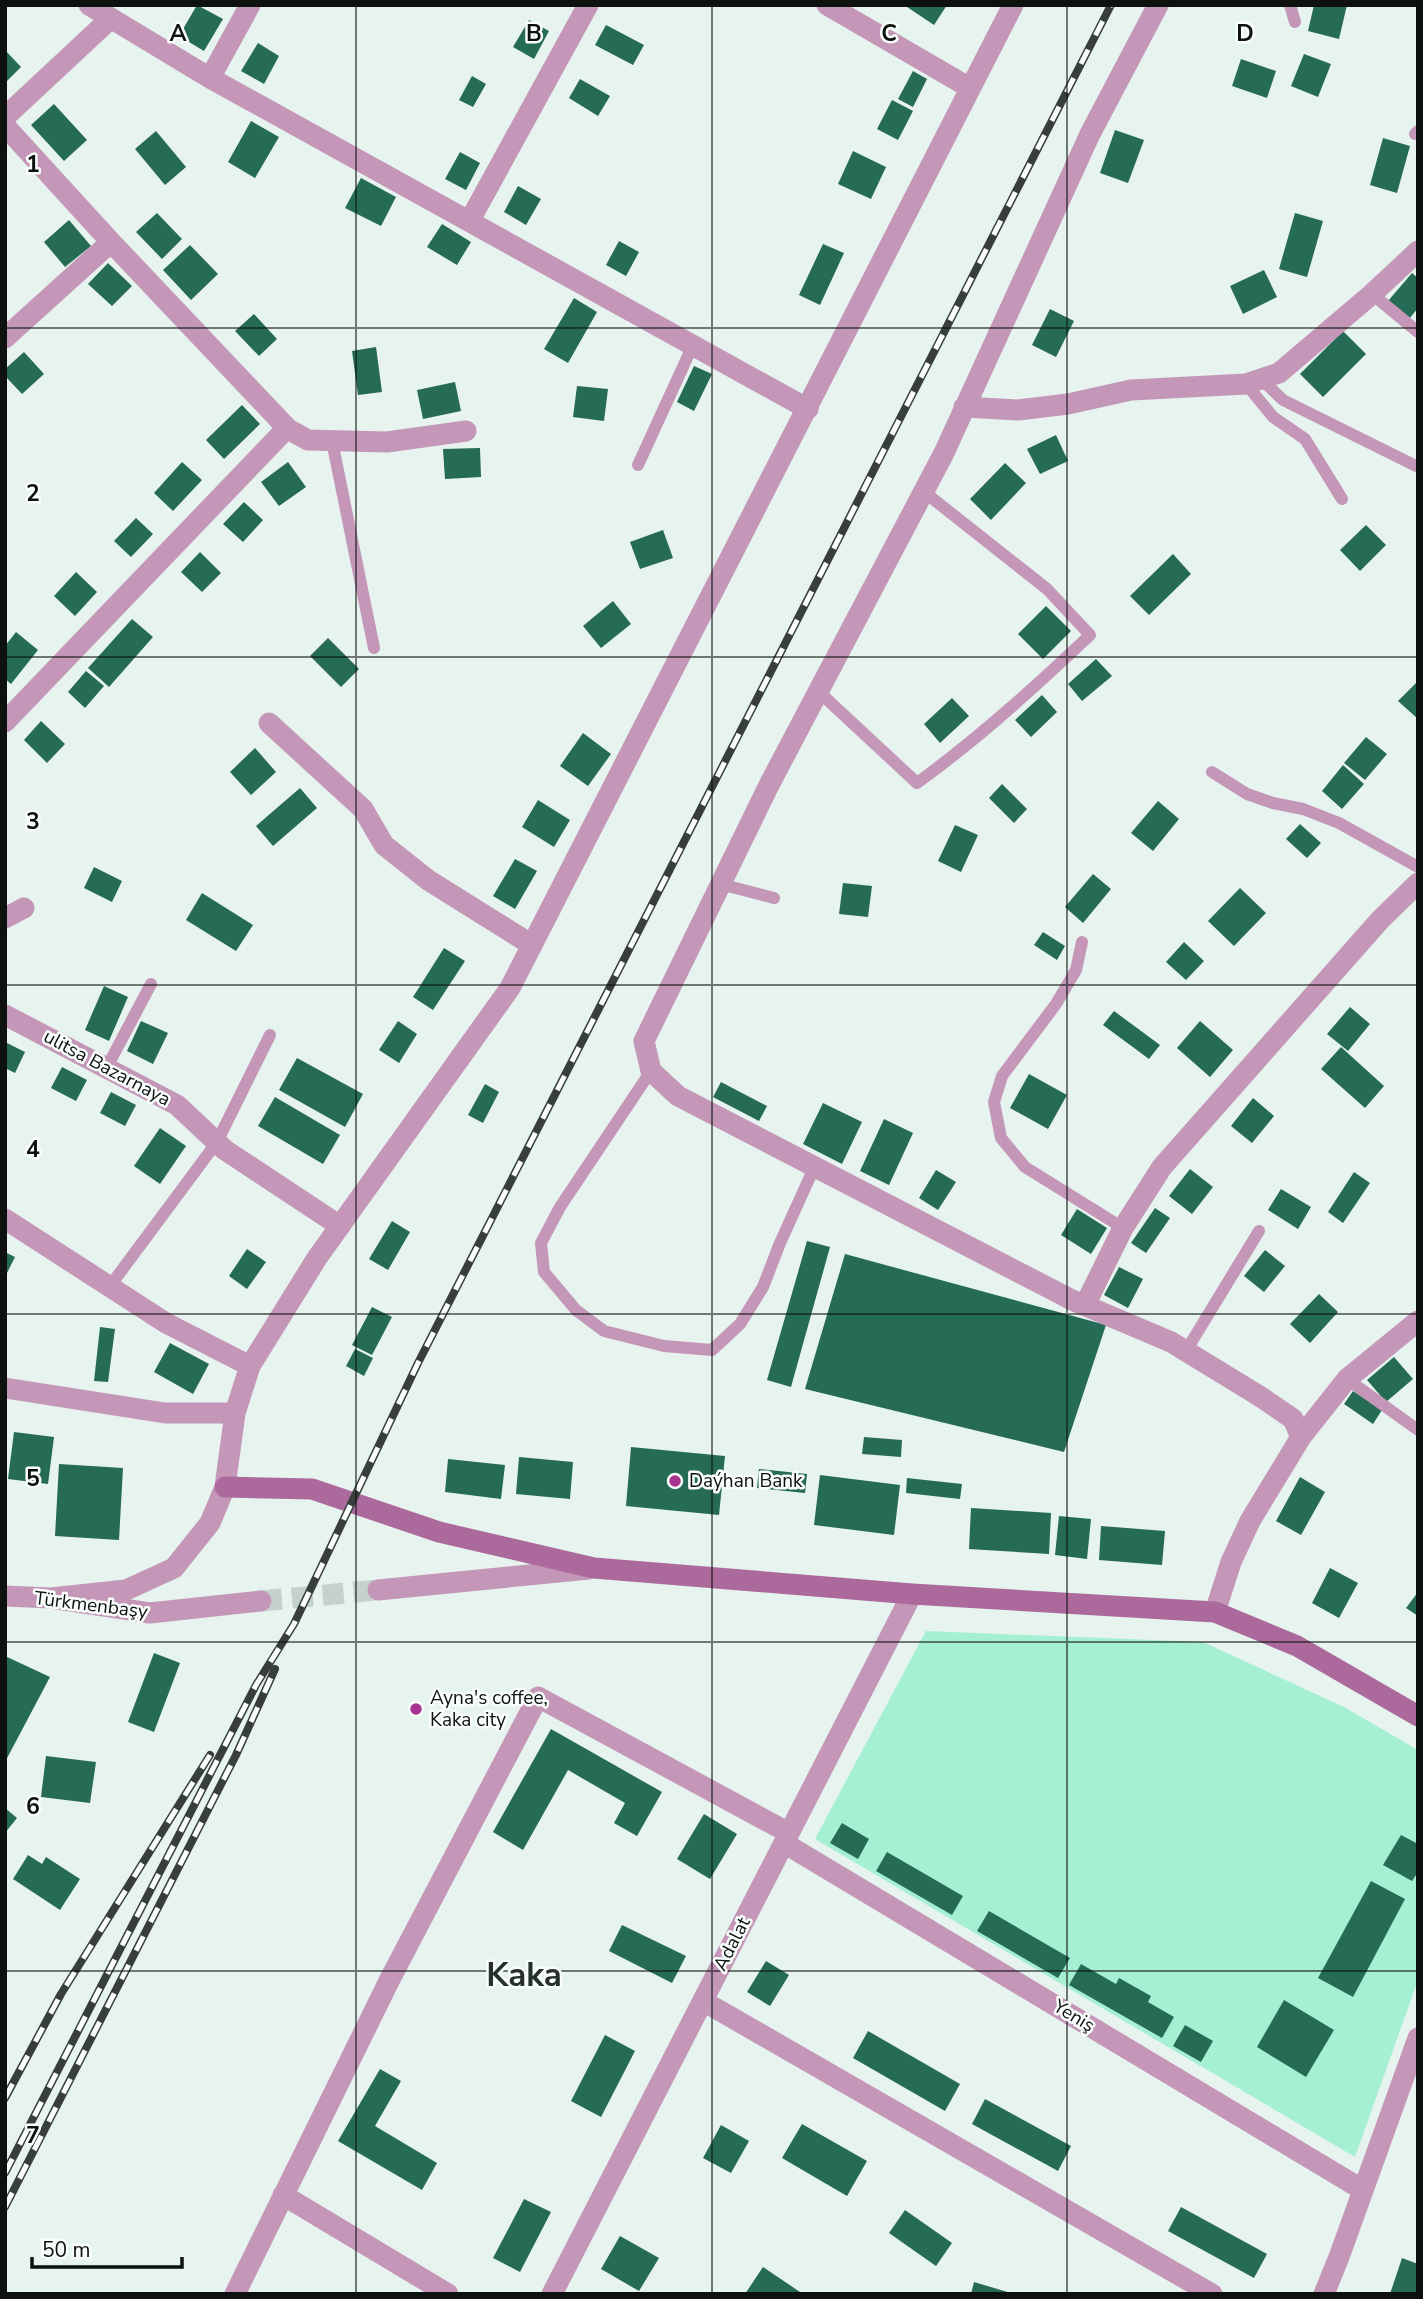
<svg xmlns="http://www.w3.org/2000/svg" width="1423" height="2299" viewBox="0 0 1423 2299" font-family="'Nunito Sans',sans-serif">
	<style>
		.green { fill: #a5f0d3 }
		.building { fill: #266b55 }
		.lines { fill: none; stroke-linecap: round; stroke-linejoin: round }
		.tertiary-tunnel { stroke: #c5d1cd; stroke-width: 21; stroke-dasharray: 21 10; stroke-linecap: butt }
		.service { stroke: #c496b7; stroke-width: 12 }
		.minor { stroke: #c496b7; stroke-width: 21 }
		.tertiary { stroke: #c496b7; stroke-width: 21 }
		.secondary { stroke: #ac699b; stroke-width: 21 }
		.rail-casing { stroke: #383e3b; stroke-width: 8 }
		.rail { stroke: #f9fefc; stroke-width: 5; stroke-dasharray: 16; stroke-linecap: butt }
		.grid { fill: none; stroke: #0d110f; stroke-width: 2; stroke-opacity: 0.55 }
		.poi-dot { fill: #a6348f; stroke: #f9fefc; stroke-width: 2.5 }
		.labels { text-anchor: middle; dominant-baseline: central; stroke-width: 5; stroke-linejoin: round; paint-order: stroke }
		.street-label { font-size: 19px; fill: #0d110f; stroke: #f9fefc }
		.poi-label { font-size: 19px; fill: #0d110f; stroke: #f9fefc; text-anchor: start }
		.town-label { font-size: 33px; font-weight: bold; fill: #252f2b; stroke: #f9fefc }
		.grid-label { font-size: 23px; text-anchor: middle; font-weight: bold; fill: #0d110f; stroke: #f9fefc; stroke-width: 5; stroke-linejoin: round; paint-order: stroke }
	</style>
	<rect width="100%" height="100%" fill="#e6f3ee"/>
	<path class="green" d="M 926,1631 L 1203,1642 L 1344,1707 L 1418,1750 L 1418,1980 L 1355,2157 L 815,1839 Z"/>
	<path class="building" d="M 197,5 L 223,19 L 204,51 L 179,36 Z
		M 904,5 L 947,5 L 934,25 Z
		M 1314,5 L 1347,5 L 1339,39 L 1308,31 Z
		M 529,20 L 549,31 L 534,59 L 513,47 Z
		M 606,25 L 644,45 L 633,65 L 595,45 Z
		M 258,43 L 279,56 L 264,84 L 241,71 Z
		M 5,50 L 21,67 L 5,83 Z
		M 1304,54 L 1331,64 L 1318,97 L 1291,86 Z
		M 1241,59 L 1276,71 L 1267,98 L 1232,86 Z
		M 913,71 L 927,79 L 913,107 L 898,99 Z
		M 472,76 L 486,84 L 473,107 L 459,100 Z
		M 580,79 L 610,96 L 598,116 L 569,98 Z
		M 892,100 L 913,111 L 898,140 L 877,129 Z
		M 54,104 L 87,140 L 64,161 L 31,125 Z
		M 251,121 L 279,137 L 255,178 L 228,162 Z
		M 1115,130 L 1144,140 L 1128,183 L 1100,173 Z
		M 156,131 L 186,167 L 165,185 L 135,149 Z
		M 1383,138 L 1410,146 L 1397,193 L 1370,185 Z
		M 853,151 L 886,167 L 871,199 L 838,184 Z
		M 460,152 L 480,163 L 466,190 L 445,179 Z
		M 361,178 L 396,197 L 381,226 L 345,208 Z
		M 518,186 L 541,199 L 526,225 L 504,212 Z
		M 157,213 L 182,239 L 162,259 L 136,232 Z
		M 1295,213 L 1323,221 L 1307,277 L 1279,269 Z
		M 69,220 L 91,246 L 65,267 L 44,242 Z
		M 442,224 L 471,242 L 457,265 L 427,247 Z
		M 619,241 L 639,252 L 626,276 L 606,265 Z
		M 823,244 L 844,253 L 820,305 L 799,295 Z
		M 190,245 L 218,274 L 191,300 L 163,270 Z
		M 108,263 L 132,286 L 112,306 L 88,284 Z
		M 1264,270 L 1277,297 L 1243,314 L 1230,286 Z
		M 1412,273 L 1418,278 L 1418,308 L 1409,319 L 1388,301 Z
		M 574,298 L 597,312 L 568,363 L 544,349 Z
		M 1050,309 L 1074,321 L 1056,357 L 1032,345 Z
		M 254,314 L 277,339 L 259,356 L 235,331 Z
		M 1343,331 L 1366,354 L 1323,397 L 1300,374 Z
		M 376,347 L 382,392 L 358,395 L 352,351 Z
		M 24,352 L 44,374 L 22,394 L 5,376 L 5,369 Z
		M 694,366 L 712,374 L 694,411 L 677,402 Z
		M 455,382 L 461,411 L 423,419 L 417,390 Z
		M 577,386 L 608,389 L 604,421 L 573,417 Z
		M 242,405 L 260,424 L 224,459 L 206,440 Z
		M 1056,435 L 1068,461 L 1040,474 L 1027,449 Z
		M 480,448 L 481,477 L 445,479 L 443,449 Z
		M 182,462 L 202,480 L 173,511 L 154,493 Z
		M 288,462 L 306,487 L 279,506 L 261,482 Z
		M 1005,463 L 1026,483 L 991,520 L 970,499 Z
		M 244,502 L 263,520 L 243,542 L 223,524 Z
		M 136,518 L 153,534 L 131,557 L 114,541 Z
		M 1366,525 L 1386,545 L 1360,571 L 1340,550 Z
		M 663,530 L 673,558 L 640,569 L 630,542 Z
		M 200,552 L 221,573 L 202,592 L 181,572 Z
		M 1173,554 L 1191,574 L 1149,615 L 1130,596 Z
		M 76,572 L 97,592 L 75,616 L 54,596 Z
		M 613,601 L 631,624 L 601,648 L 583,626 Z
		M 1046,606 L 1071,631 L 1043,659 L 1018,634 Z
		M 132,619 L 153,637 L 109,687 L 88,668 Z
		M 16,632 L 38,650 L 11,684 L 5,679 L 5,646 Z
		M 328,638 L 359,669 L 341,687 L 310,656 Z
		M 1096,659 L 1112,676 L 1082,701 L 1068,684 Z
		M 86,671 L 104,686 L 85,708 L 68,692 Z
		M 1418,681 L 1418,719 L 1398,701 Z
		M 1042,695 L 1057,712 L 1031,737 L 1015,720 Z
		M 952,698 L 969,716 L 940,743 L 924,724 Z
		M 41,721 L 65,744 L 47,763 L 24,740 Z
		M 583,733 L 611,754 L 588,786 L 560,766 Z
		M 1366,737 L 1387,754 L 1365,780 L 1344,763 Z
		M 255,748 L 276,772 L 251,795 L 230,772 Z
		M 1343,765 L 1364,784 L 1342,809 L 1322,791 Z
		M 1002,784 L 1027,809 L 1014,823 L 989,798 Z
		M 300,788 L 317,808 L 273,846 L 256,826 Z
		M 538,800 L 570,820 L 554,847 L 522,827 Z
		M 1158,801 L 1179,819 L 1153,851 L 1131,833 Z
		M 1300,824 L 1321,843 L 1307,858 L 1286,839 Z
		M 955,825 L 978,835 L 961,872 L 938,861 Z
		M 515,859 L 537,871 L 515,909 L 493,896 Z
		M 94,867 L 122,881 L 112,902 L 84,888 Z
		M 1093,874 L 1111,889 L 1083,923 L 1065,907 Z
		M 843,883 L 872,886 L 868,917 L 839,914 Z
		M 1240,888 L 1266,913 L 1234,946 L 1208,921 Z
		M 202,893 L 253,925 L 236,951 L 186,920 Z
		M 1043,932 L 1065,946 L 1057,960 L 1034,945 Z
		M 1184,942 L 1204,961 L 1186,980 L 1166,962 Z
		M 444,948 L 465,961 L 433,1010 L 413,997 Z
		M 104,986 L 128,997 L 109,1041 L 85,1030 Z
		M 1350,1007 L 1370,1024 L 1348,1051 L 1327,1034 Z
		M 1114,1011 L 1160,1045 L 1149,1059 L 1103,1025 Z
		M 141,1021 L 168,1033 L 153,1064 L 127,1051 Z
		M 398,1021 L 417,1034 L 399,1063 L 379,1050 Z
		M 1200,1021 L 1233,1050 L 1210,1077 L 1177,1048 Z
		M 5,1042 L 25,1052 L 15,1073 L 5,1068 Z
		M 1341,1047 L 1384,1086 L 1365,1108 L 1321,1069 Z
		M 297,1058 L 363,1094 L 345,1127 L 279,1090 Z
		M 62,1067 L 87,1080 L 76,1101 L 51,1088 Z
		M 1029,1074 L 1067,1095 L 1048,1129 L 1010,1108 Z
		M 721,1082 L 767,1106 L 759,1121 L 713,1097 Z
		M 485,1084 L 499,1092 L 483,1123 L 468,1115 Z
		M 111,1092 L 136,1105 L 125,1126 L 100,1113 Z
		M 275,1097 L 340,1135 L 323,1164 L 258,1126 Z
		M 1253,1098 L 1274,1116 L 1252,1143 L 1231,1126 Z
		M 823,1103 L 862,1122 L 842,1164 L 803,1144 Z
		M 884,1119 L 913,1133 L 889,1185 L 860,1171 Z
		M 160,1128 L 186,1146 L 160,1184 L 134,1166 Z
		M 1190,1169 L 1213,1187 L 1192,1214 L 1169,1196 Z
		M 936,1170 L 956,1182 L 938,1210 L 919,1198 Z
		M 1354,1172 L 1370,1183 L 1343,1223 L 1328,1212 Z
		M 1281,1189 L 1311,1207 L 1298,1229 L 1268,1210 Z
		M 1155,1208 L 1170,1218 L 1146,1253 L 1131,1243 Z
		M 1077,1209 L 1107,1228 L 1091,1254 L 1061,1235 Z
		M 392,1221 L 410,1232 L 388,1270 L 369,1259 Z
		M 807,1241 L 830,1247 L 791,1387 L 767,1380 Z
		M 247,1249 L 266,1262 L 247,1289 L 229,1276 Z
		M 1265,1250 L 1285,1266 L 1264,1292 L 1244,1276 Z
		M 5,1252 L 15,1257 L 5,1277 Z
		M 845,1254 L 1106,1325 L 1064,1452 L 805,1389 Z
		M 1119,1267 L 1143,1279 L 1128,1308 L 1104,1295 Z
		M 1319,1294 L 1338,1312 L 1310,1343 L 1290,1324 Z
		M 372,1307 L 392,1317 L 372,1355 L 352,1345 Z
		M 100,1327 L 115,1329 L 108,1382 L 94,1381 Z
		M 170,1343 L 209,1364 L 193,1394 L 154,1372 Z
		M 355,1349 L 373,1358 L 364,1376 L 346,1366 Z
		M 1394,1357 L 1413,1379 L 1386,1402 L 1367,1380 Z
		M 1353,1391 L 1382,1410 L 1373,1424 L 1344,1404 Z
		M 14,1432 L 54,1437 L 48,1484 L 8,1479 Z
		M 864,1437 L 902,1440 L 901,1457 L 862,1454 Z
		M 631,1447 L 725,1456 L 719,1515 L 626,1506 Z
		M 519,1457 L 573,1462 L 570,1499 L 516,1494 Z
		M 448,1459 L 505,1465 L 501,1499 L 445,1492 Z
		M 59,1464 L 123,1468 L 119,1540 L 55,1536 Z
		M 759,1469 L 807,1474 L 805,1493 L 757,1488 Z
		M 820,1475 L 900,1485 L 894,1535 L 814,1525 Z
		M 1300,1477 L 1325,1492 L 1301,1535 L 1276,1521 Z
		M 907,1478 L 962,1484 L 960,1499 L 906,1493 Z
		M 971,1508 L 1051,1513 L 1049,1554 L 969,1549 Z
		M 1059,1516 L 1091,1519 L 1087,1559 L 1055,1555 Z
		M 1101,1526 L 1165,1531 L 1162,1565 L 1099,1560 Z
		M 1330,1568 L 1358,1583 L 1339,1618 L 1312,1603 Z
		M 1418,1592 L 1418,1616 L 1406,1608 Z
		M 154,1653 L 180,1663 L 154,1732 L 128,1722 Z
		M 5,1656 L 50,1677 L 5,1762 Z
		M 551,1729 L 662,1792 L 637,1836 L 614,1823 L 625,1803 L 568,1770 L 523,1850 L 493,1832 Z
		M 46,1756 L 96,1762 L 90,1803 L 41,1797 Z
		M 5,1808 L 17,1818 L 5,1833 Z
		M 704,1814 L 737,1834 L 710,1879 L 677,1859 Z
		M 842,1823 L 869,1839 L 858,1859 L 830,1843 Z
		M 1401,1835 L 1418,1844 L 1418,1872 L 1412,1881 L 1383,1865 Z
		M 887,1852 L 963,1896 L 952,1915 L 876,1871 Z
		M 28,1855 L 42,1864 L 46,1857 L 80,1879 L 60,1910 L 13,1879 Z
		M 1371,1881 L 1405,1899 L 1353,1997 L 1318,1978 Z
		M 989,1911 L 1070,1958 L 1058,1978 L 977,1931 Z
		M 622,1925 L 686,1956 L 672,1983 L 609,1951 Z
		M 766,1961 L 789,1975 L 770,2006 L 747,1992 Z
		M 1081,1964 L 1116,1984 L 1119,1978 L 1151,1996 L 1148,2002 L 1174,2017 L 1162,2038 L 1069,1985 Z
		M 1284,2000 L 1334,2030 L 1306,2077 L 1257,2047 Z
		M 1185,2025 L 1213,2041 L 1201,2062 L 1173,2046 Z
		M 868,2031 L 960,2084 L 945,2111 L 853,2058 Z
		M 605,2035 L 635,2051 L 601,2117 L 571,2101 Z
		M 380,2069 L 401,2081 L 375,2126 L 437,2163 L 422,2190 L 338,2141 Z
		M 985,2099 L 1071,2146 L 1058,2171 L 972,2124 Z
		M 802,2124 L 867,2161 L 847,2196 L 782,2158 Z
		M 721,2125 L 749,2141 L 731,2173 L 703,2158 Z
		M 524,2199 L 551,2212 L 520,2272 L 493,2258 Z
		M 1181,2207 L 1267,2254 L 1254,2278 L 1168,2231 Z
		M 905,2210 L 952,2243 L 936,2266 L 889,2233 Z
		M 620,2236 L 659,2258 L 639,2291 L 601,2269 Z
		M 1402,2258 L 1418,2264 L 1418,2294 L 1390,2294 Z
		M 763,2267 L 803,2294 L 745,2294 Z
		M 974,2282 L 1011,2293 L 1011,2294 L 971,2294 Z"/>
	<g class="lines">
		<path class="tertiary-tunnel" d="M 261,1601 L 378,1590"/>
		<path class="service" d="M 1290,5 L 1295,22
			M 1415,134 L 1418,131
			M 1372,294 L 1418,332
			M 1261,379 L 1283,400 L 1416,466
			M 1246,384 L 1273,417 L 1305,439 L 1342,499
			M 332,441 L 374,648
			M 638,465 L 693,345
			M 818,691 L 917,783 C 979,738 1035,687 1090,635 L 1047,589 L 923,491
			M 1212,772 L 1247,794 L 1273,803 L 1303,809 L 1339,823 L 1418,867
			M 720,884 L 774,898
			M 1082,942 L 1076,970 L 1056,1004 L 1002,1076 L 994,1102 L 1001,1138 L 1025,1167 L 1123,1228
			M 107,1067 L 151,984
			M 651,1071 L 560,1207 L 541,1243 L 544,1272 L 576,1310 L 604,1331 L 664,1346 L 712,1350 L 740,1324 L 763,1287 L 780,1243 L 814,1168
			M 110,1286 L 217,1142 L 270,1035
			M 1186,1351 L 1259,1231
			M 1347,1379 L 1418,1430"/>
		<path class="minor" d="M 89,5 L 210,78 L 808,409
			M 827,5 L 970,88
			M 1158,5 L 1090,134 L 944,453 L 769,785 L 644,1041 L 651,1071 L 678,1096 L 1072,1300 L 1171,1342 L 1261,1397 L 1293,1419 L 1301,1437 L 1250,1521 L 1231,1562 L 1215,1612
			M 210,78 L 250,5
			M 5,117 L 110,19
			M 5,126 L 111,242 L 288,429 L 308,440 L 387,442 L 466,431
			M 470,220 L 588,5
			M 5,338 L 111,242
			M 964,407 L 1018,410 L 1068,404 L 1131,390 L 1246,384 L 1279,373 L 1372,294 L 1418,251
			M 5,722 L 287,428
			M 269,723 L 363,809 L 384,845 L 428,880 L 532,945
			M 5,918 L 24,908
			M 5,1015 L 177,1105 L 225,1150 L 340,1226
			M 5,1219 L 166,1323 L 250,1366
			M 1085,1305 L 1123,1228 L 1162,1167 L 1380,920 L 1418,883
			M 5,1388 L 165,1413 L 235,1413
			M 1301,1437 L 1347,1379 L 1418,1321
			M 784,1843 L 1363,2190
			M 703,2001 L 1212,2294
			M 283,2195 L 448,2294
			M 235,2294 L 390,1979 L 538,1697 L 789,1833
			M 552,2294 L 912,1594
			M 1324,2294 L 1339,2257 L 1418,2038"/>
		<path class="tertiary" d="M 378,1590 L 589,1569
			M 5,1596 L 51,1598 L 150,1613 L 261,1601
			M 51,1598 L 126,1590 L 174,1568 L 210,1523 L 225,1487 L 235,1413 L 250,1366 L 317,1258 L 510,988 L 1013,5"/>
		<path class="secondary" d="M 225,1487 L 312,1489 L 439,1532 L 594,1568 L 912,1594 L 1215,1612 L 1297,1646 L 1418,1716"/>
		<defs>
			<path id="rail" d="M 5,2098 L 61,1994 L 210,1755
				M 5,2173 L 256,1685 L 294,1624 L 418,1363 L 1111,5
				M 5,2207 L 236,1755 L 275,1669"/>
		</defs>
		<use href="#rail" class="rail-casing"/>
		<use href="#rail" class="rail"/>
	</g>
	<path class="grid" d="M 356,5 L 356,2294M 712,5 L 712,2294M 1067,5 L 1067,2294M 5,328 L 1418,328M 5,657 L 1418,657M 5,985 L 1418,985M 5,1314 L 1418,1314M 5,1642 L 1418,1642M 5,1971 L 1418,1971"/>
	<g class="poi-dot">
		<circle cx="675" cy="1481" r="7"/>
		<circle cx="416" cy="1709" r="7"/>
	</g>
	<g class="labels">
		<g class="street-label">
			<text transform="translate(107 1068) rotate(28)">ulitsa Bazarnaya</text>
			<text transform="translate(91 1605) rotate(7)">Türkmenbaşy</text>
			<text transform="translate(732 1944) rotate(-63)">Adalat</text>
			<text transform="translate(1074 2016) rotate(31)">Yeniş</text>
		</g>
		<g class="poi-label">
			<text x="689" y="1481">Daýhan Bank</text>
			<text x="430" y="1698">Ayna's coffee,<tspan x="430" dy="22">Kaka city</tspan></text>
		</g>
		<g class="town-label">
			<text x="524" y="1975">Kaka</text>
		</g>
	</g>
	<g class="grid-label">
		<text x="178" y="41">A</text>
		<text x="534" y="41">B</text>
		<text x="889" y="41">C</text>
		<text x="1245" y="41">D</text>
		<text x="33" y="172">1</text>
		<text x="33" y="501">2</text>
		<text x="33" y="829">3</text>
		<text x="33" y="1157">4</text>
		<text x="33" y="1486">5</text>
		<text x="33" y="1814">6</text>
		<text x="33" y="2143">7</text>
	</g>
	<rect width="1423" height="2299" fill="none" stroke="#0d110f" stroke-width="14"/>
	<path d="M32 2257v10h150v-10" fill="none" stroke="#0d110f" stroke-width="3.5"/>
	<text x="42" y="2257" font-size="21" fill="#0d110f" stroke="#f9fefc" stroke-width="5" paint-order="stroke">50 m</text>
</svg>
